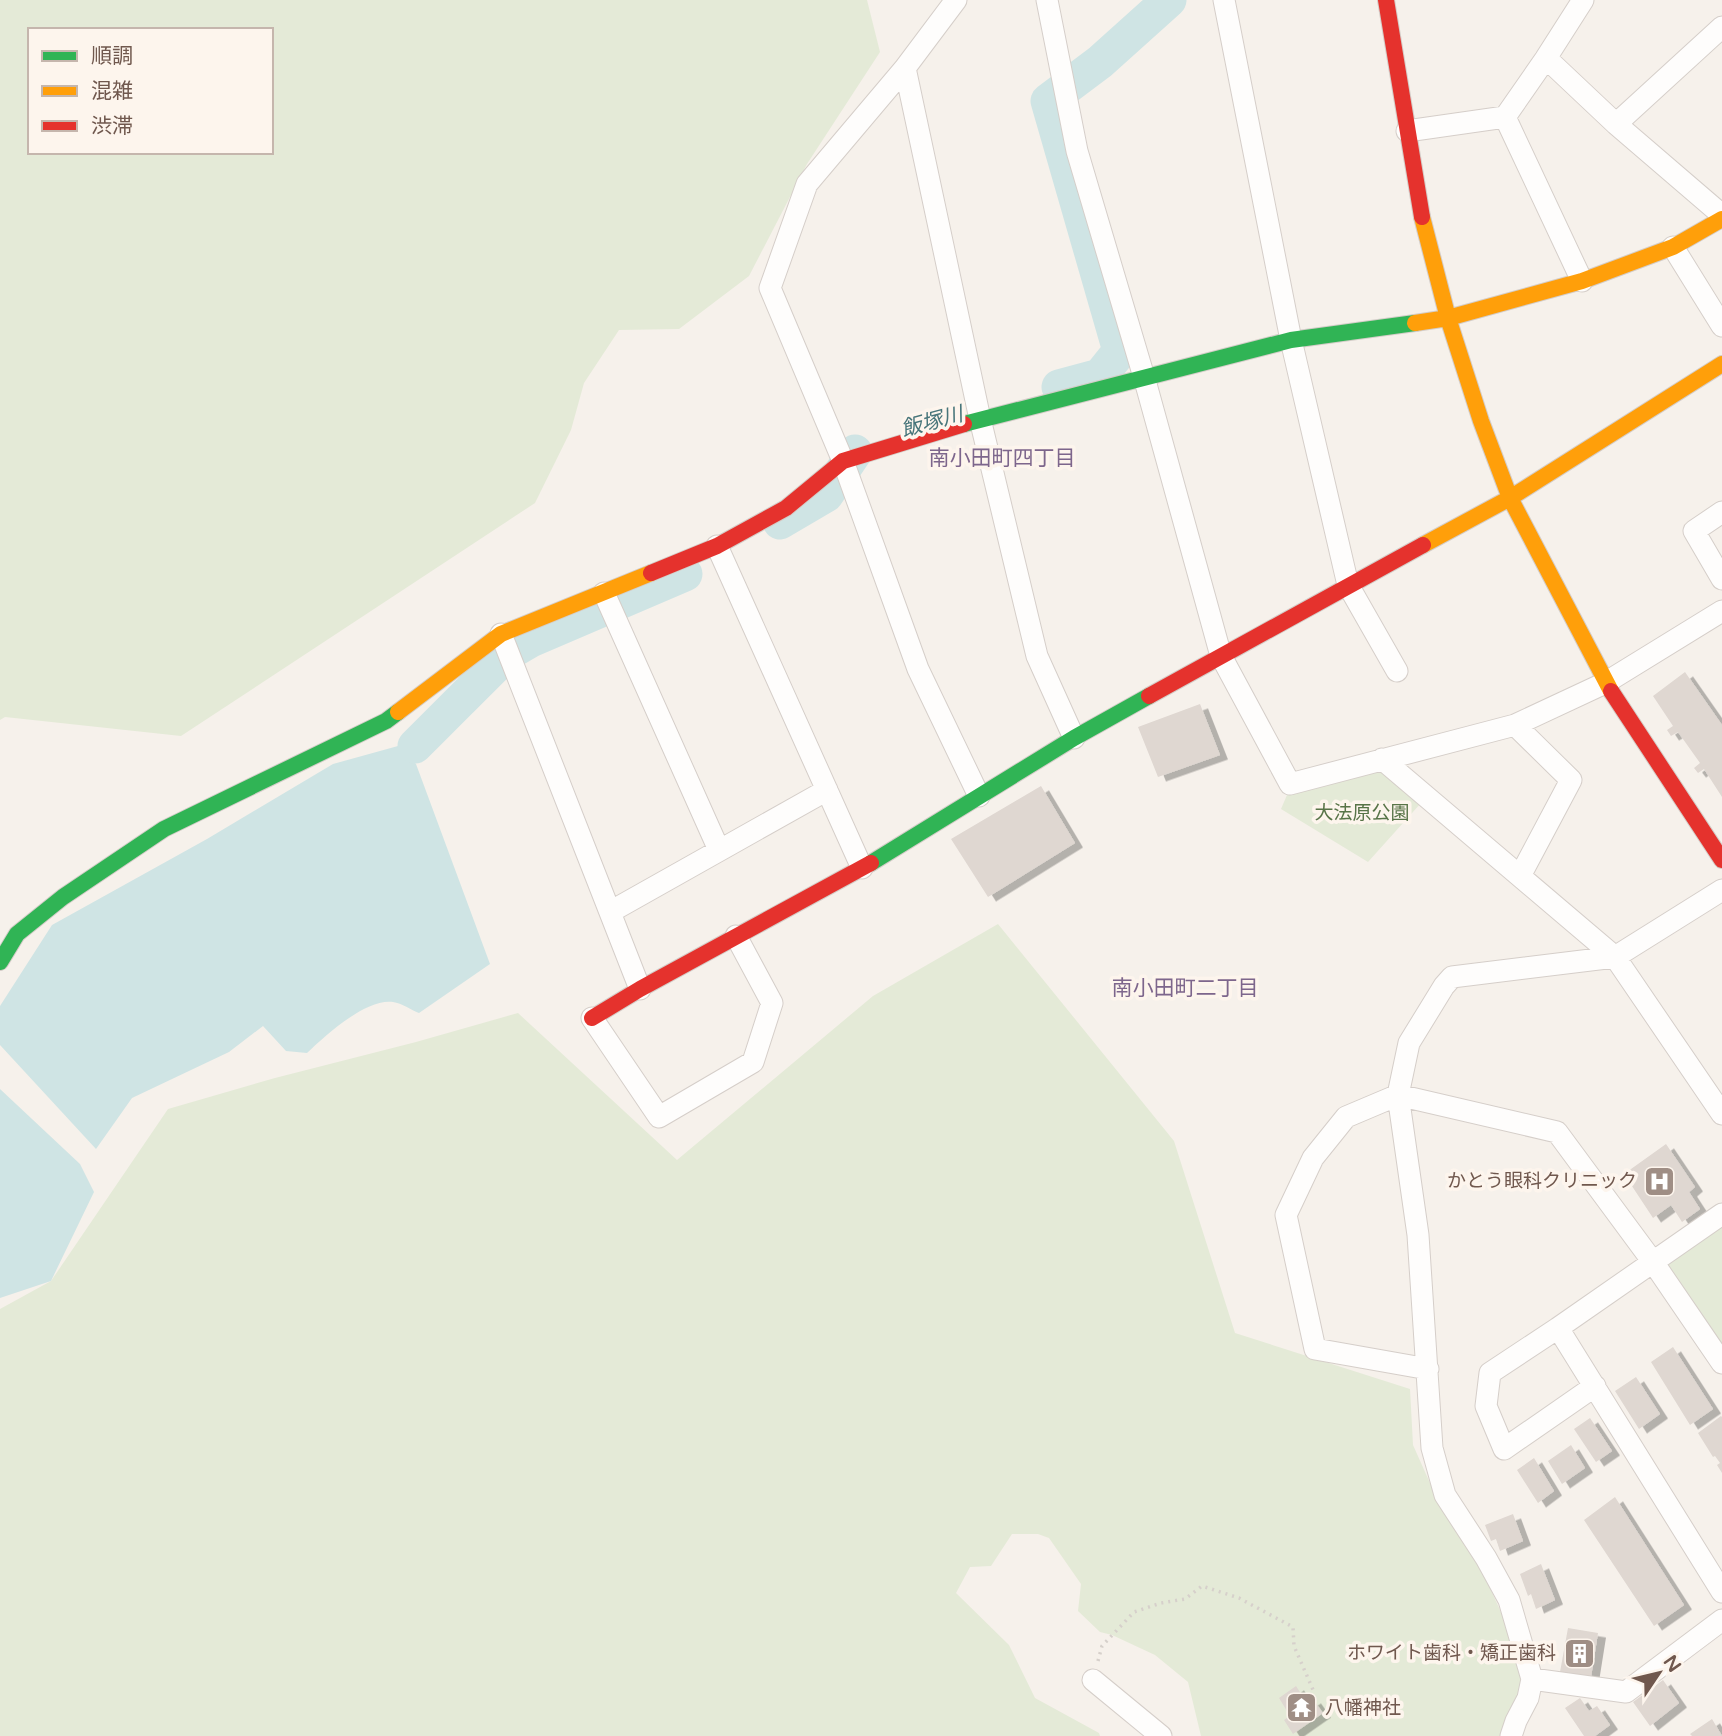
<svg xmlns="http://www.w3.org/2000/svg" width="1722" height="1736" viewBox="0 0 1722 1736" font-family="'Varela Round','Noto Sans JP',sans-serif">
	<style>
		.green { fill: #e4ead7; fill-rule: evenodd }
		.water { fill: #cfe4e4 }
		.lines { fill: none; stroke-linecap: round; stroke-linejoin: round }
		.river { stroke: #cfe4e4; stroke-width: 35 }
		.building { fill: #dfd7d1; filter: url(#shadow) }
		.street-casing { stroke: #d5cec9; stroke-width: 23 }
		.fast-casing { stroke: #d4cdc8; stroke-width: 18 }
		.slow-casing { stroke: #d4cdc8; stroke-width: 18 }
		.jam-casing { stroke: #d4cdc8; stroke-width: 18 }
		.path { stroke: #d6d0cb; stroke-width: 3.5; stroke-dasharray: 2 5; stroke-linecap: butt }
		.street { stroke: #fefdfc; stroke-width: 21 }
		.fast { stroke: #30b455; stroke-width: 16 }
		.slow { stroke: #ff9f0a; stroke-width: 16 }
		.jam { stroke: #e5322d; stroke-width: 16 }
		.labels { text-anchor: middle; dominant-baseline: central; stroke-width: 7; stroke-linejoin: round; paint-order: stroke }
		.park-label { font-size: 19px; fill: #587448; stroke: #fdf5ed }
		.poi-label { font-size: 19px; fill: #70584e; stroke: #fdf5ed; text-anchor: end }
		.water-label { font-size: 21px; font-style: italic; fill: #47757a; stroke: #fdf5ed }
		.neighbourhood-label { font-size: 21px; fill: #7d668c; stroke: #fdf5ed }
	</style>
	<defs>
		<filter id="shadow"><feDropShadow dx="8" dy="4.5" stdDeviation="0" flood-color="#0004"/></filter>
	</defs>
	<rect width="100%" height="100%" fill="#f6f1eb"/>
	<path class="green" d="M 0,0 L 867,0 L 880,52 L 807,164 L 749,276 L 679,329 L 619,330 L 584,383 L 571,430 L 535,503 L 181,736 L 5,717 L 0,720 ZM 30,30 L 271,30 L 271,152 L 30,152 Z
		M 1378,768 L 1421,803 L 1368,862 L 1281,809 L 1287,795 Z
		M 998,924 L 1174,1141 L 1235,1333 L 1410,1389 L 1413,1445 L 1438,1501 L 1477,1559 L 1513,1639 L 1527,1679 L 1504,1736 L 1201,1736 L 1188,1682 L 1155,1655 L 1112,1635 L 1100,1632 L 1078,1611 L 1081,1584 L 1049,1538 L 1038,1534 L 1012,1534 L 991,1566 L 970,1567 L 956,1593 L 1009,1645 L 1035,1698 L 1099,1733 L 1100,1736 L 0,1736 L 0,1309 L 51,1281 L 168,1109 L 275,1078 L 416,1042 L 518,1013 L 677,1160 L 873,996 Z
		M 1722,1225 L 1722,1351 L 1662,1265 Z"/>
	<path class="water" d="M 398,746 L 416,764 L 490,964 L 419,1013 C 411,1010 402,1003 393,1002 C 366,998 325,1036 307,1053 L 286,1051 L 263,1026 L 229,1052 L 132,1098 L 96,1149 L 0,1045 L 0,1006 L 52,925 L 207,839 L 333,764 Z
		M 0,1089 L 80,1164 L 94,1192 L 51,1281 L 0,1298 Z"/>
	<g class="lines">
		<path class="river" d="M 1059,387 L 1100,376 L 1120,351 L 1048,101 L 1100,62 L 1169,0
			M 780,522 L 826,495 L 855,452
			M 415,746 L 507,654 L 531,640 L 685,574"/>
	</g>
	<path class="building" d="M 1685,672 L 1722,725 L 1722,797 L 1704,769 L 1698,773 L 1694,768 L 1700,763 L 1678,732 L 1671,736 L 1667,730 L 1673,726 L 1653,696 Z
		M 1200,704 L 1220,755 L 1158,777 L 1138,727 Z
		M 1041,786 L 1075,843 L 988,897 L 951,839 Z
		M 1666,1144 L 1695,1187 L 1689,1192 L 1700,1209 L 1682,1222 L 1671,1205 L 1653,1218 L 1624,1174 Z
		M 1673,1347 L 1713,1409 L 1690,1425 L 1651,1362 Z
		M 1636,1377 L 1660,1414 L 1639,1429 L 1615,1391 Z
		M 1721,1416 L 1722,1417 L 1722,1473 L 1717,1465 L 1720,1463 L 1715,1456 L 1713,1457 L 1698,1433 Z
		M 1590,1418 L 1612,1451 L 1596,1462 L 1574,1429 Z
		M 1571,1445 L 1585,1468 L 1562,1484 L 1548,1461 Z
		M 1534,1458 L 1554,1491 L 1538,1503 L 1517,1470 Z
		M 1615,1497 L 1684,1605 L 1654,1626 L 1584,1520 Z
		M 1513,1514 L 1523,1541 L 1500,1551 L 1496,1539 L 1491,1541 L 1485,1525 Z
		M 1541,1564 L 1555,1600 L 1536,1609 L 1531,1594 L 1528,1596 L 1520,1574 Z
		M 1568,1628 L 1598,1633 L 1591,1677 L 1560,1672 Z
		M 1663,1680 L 1679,1703 L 1650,1726 L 1633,1702 Z
		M 1296,1686 L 1307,1703 L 1313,1699 L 1323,1713 L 1293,1734 L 1284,1720 L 1290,1716 L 1279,1698 Z
		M 1580,1698 L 1589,1711 L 1597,1706 L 1610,1725 L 1595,1736 L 1584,1736 L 1565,1708 Z
		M 1712,1719 L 1722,1736 L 1692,1736 L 1690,1734 Z"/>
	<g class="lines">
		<defs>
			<path id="street" d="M 956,0 L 905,68 L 980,419 L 1037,656 L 1074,738
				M 1047,0 L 1077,151 L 1144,377 L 1221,656 L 1290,784 L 1515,725 L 1605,683 L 1722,611
				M 1224,0 L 1291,340 L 1348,585 L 1397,671
				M 1583,0 L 1546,58 L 1616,124 L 1722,215
				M 905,68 L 807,184 L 770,288 L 843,461 L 918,669 L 979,796
				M 1505,117 L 1546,58
				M 1616,124 L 1722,27
				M 1407,131 L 1505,117 L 1582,281
				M 1673,247 L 1722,326
				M 1722,512 L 1694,531 L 1722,579
				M 717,546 L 862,868
				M 604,593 L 719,850
				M 501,634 L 640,989
				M 1515,725 L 1571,780 L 1520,876
				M 1382,759 L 1615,957 L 1722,1114
				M 610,912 L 827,790
				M 592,1018 L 659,1117 L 753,1062 L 772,1003 L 736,936
				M 1722,1214 L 1558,1328 L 1722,1592
				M 1558,1328 L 1490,1373 L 1486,1406 L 1504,1449 L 1595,1386
				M 1428,1369 L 1315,1349 L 1286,1215 L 1313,1158 L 1346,1117 L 1398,1095 L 1557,1132 L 1653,1262 L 1722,1363
				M 1532,1679 L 1626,1692 L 1722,1620
				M 1093,1680 L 1161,1736
				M 1511,1736 L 1516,1721 L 1528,1698 L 1532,1679 L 1509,1600 L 1486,1558 L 1445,1495 L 1432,1448 L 1418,1235 L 1398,1095 L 1409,1043 L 1444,986 L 1452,977 L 1615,957 L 1722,890"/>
			<path id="fast" d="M 964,424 L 1291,340 L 1415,323
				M 871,863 L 1074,738 L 1149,696
				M 0,962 L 17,934 L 63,897 L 164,829 L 386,721 L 398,712"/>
			<path id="slow" d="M 1422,217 L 1448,318 L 1481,421 L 1510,498 L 1611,691
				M 1415,323 L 1448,318 L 1582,281 L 1673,247 L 1722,219
				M 1423,545 L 1510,498 L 1722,364
				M 398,712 L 501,634 L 651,573"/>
			<path id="jam" d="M 1386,0 L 1422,217
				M 651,573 L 717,546 L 786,508 L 843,461 L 964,424
				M 1611,691 L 1722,860
				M 1149,696 L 1423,545
				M 592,1018 L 640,989 L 871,863"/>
		</defs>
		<use href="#street" class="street-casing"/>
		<use href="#fast" class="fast-casing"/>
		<use href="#slow" class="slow-casing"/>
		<use href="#jam" class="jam-casing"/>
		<path class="path" d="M 1098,1661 L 1102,1646 L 1134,1612 L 1161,1603 L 1185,1599 L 1202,1586 L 1239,1598 L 1293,1627 L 1294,1646 L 1314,1692"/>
		<use href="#street" class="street"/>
		<use href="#fast" class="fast"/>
		<use href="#slow" class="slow"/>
		<use href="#jam" class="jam"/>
	</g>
	<defs>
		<symbol id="hospital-square" viewBox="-11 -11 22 22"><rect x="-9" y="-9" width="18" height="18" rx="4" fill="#9f8e85" stroke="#fdf5ed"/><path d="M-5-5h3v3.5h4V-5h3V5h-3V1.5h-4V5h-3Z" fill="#fff"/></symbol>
		<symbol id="building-square" viewBox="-11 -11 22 22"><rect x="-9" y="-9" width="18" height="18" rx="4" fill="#9f8e85" stroke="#fdf5ed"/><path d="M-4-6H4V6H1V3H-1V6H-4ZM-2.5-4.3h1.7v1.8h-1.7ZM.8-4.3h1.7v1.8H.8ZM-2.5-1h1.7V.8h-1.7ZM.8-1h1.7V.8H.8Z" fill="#fff"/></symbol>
		<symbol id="temple-square" viewBox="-11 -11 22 22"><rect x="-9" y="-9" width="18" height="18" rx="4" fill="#9f8e85" stroke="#fdf5ed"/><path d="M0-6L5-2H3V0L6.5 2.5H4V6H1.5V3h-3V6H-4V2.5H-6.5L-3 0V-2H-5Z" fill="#fff"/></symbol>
	</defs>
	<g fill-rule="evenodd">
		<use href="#hospital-square" x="1642" y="1164" width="35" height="35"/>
		<use href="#building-square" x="1562" y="1636" width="35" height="35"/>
		<use href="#temple-square" x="1284" y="1690" width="35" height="35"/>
	</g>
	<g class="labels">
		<g class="park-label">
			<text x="1362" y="813">大法原公園</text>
		</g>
		<g class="poi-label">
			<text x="1637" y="1181">かとう眼科クリニック</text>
			<text x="1556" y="1653">ホワイト歯科・矯正歯科</text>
			<text x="1325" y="1708" text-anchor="start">八幡神社</text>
		</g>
		<g class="water-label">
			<text transform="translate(932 422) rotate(-15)">飯塚川</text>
		</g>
		<g class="neighbourhood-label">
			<text x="1002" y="458">南小田町四丁目</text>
			<text x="1185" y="988">南小田町二丁目</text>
		</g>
	</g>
	<rect x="28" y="28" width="245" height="126" fill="#fdf5ed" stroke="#c5b6ad" stroke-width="2"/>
	<rect x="42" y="51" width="35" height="10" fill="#30b455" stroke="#c5b6ad" stroke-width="2"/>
	<text x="91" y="63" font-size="21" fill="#70584e">順調</text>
	<rect x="42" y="86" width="35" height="10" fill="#ff9f0a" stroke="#c5b6ad" stroke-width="2"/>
	<text x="91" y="98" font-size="21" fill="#70584e">混雑</text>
	<rect x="42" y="121" width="35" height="10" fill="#e5322d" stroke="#c5b6ad" stroke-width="2"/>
	<text x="91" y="133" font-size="21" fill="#70584e">渋滞</text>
	<g transform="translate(1659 1673) rotate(55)" stroke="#fdf5ed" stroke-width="5" paint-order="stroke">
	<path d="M0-5L12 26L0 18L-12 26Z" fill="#70584e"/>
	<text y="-10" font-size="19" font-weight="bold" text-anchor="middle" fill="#70584e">N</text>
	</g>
</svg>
